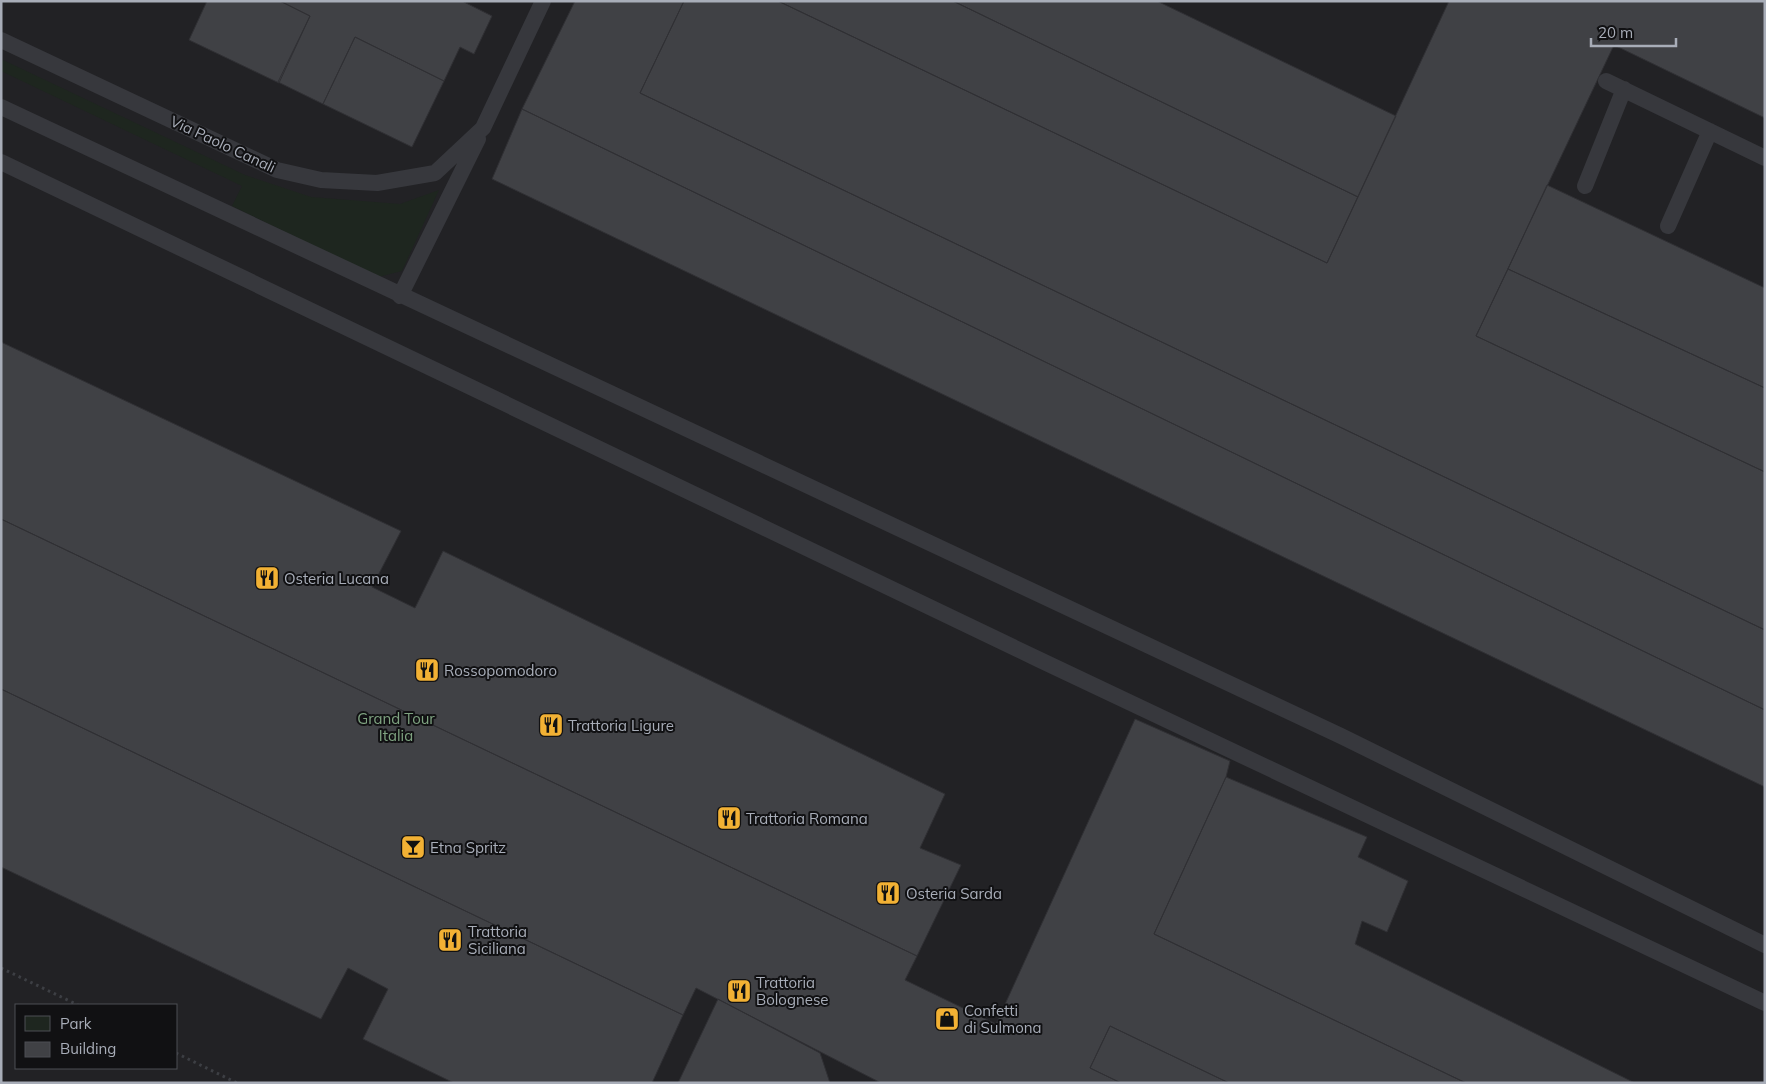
<svg xmlns="http://www.w3.org/2000/svg" width="1766" height="1084" viewBox="0 0 1766 1084" font-family="Mulish,sans-serif">
	<style>
		.built { fill: #222225; fill-rule: evenodd }
		.green { fill: #1e261f }
		.building { fill: #404145; stroke: #303034 }
		.lines { fill: none; stroke-linecap: round; stroke-linejoin: round }
		.path { stroke: #3d3f44; stroke-width: 3; stroke-dasharray: 2.5 4; stroke-linecap: butt }
		.service { stroke: #37383d; stroke-width: 16 }
		.labels { text-anchor: middle; dominant-baseline: central; stroke-width: 4; stroke-linejoin: round; paint-order: stroke }
		.street-label { font-size: 15px; fill: #a8adb8; stroke: #111113 }
		.poi-label { font-size: 15px; fill: #a8adb8; stroke: #111113; text-anchor: start }
		.park-label { font-size: 15px; fill: #7fa381; stroke: #111113 }
	</style>
	<rect width="100%" height="100%" fill="#161618"/>
	<path class="built" d="M 1,1 L 1765,1 L 1765,1083 L 1,1083 ZM 16,1005 L 176,1005 L 176,1068 L 16,1068 Z"/>
	<path class="green" d="M 1,59 L 245,175 L 311,197 L 400,204 L 439,190 L 402,271 L 378,277 L 232,206 L 242,186 L 1,71 Z"/>
	<path class="building" d="M 207,1 L 280,1 L 310,16 L 279,83 L 189,40 Z
		M 280,1 L 462,1 L 492,16 L 474,54 L 460,47 L 444,81 L 355,37 L 323,104 L 278,82 L 310,16 Z
		M 575,1 L 684,1 L 640,93 L 1765,630 L 1765,710 L 522,109 Z
		M 684,1 L 778,1 L 1327,263 L 1449,1 L 1765,1 L 1765,118 L 1614,45 L 1476,336 L 1765,472 L 1765,630 L 640,93 Z
		M 778,1 L 953,1 L 1358,197 L 1327,263 Z
		M 953,1 L 1157,1 L 1396,116 L 1358,197 Z
		M 355,37 L 444,81 L 412,147 L 323,104 Z
		M 522,109 L 1765,710 L 1765,787 L 492,179 Z
		M 1547,185 L 1765,288 L 1765,388 L 1508,269 Z
		M 1508,269 L 1765,388 L 1765,472 L 1476,336 Z
		M 1,342 L 401,531 L 372,587 L 415,608 L 443,551 L 945,794 L 920,848 L 961,865 L 917,956 L 1,519 Z
		M 1,519 L 917,956 L 905,980 L 996,1024 L 1135,719 L 1230,761 L 1226,777 L 1154,934 L 1466,1083 L 1229,1083 L 1110,1026 L 1090,1068 L 1121,1083 L 881,1083 L 696,988 L 683,1015 L 1,689 Z
		M 1,689 L 683,1015 L 652,1083 L 454,1083 L 363,1039 L 388,989 L 348,968 L 321,1019 L 1,867 Z
		M 1226,777 L 1367,837 L 1358,857 L 1408,881 L 1387,932 L 1362,921 L 1355,944 L 1635,1083 L 1466,1083 L 1154,934 Z
		M 718,999 L 820,1053 L 830,1083 L 678,1083 Z
		M 1110,1026 L 1229,1083 L 1121,1083 L 1090,1068 Z"/>
	<g class="lines">
		<path class="path" d="M 1,968 L 78,1005
			M 176,1053 L 237,1083"/>
		<path class="service" d="M 1,40 L 277,170 L 321,180 L 377,183 L 435,173 L 483,128 L 543,1
			M 1606,81 L 1765,158
			M 1,107 L 1341,736 L 1765,945
			M 1,162 L 1040,660 L 1765,1003
			M 1585,186 L 1624,89
			M 1668,226 L 1710,131
			M 400,296 L 478,139"/>
	</g>
	<defs>
		<symbol id="restaurant-square" viewBox="-11 -11 22 22"><rect x="-9" y="-9" width="18" height="18" rx="4" fill="#f2b134" stroke="#111113"/><path d="M-5-6h1v4h1v-4h1v4h1v-4h1v5L-1.5 .5V6h-2V.5L-5-1ZM5-6V6H3V1.5H1.5Q1.5-4 5-6Z" fill="#111"/></symbol>
		<symbol id="bar-square" viewBox="-11 -11 22 22"><rect x="-9" y="-9" width="18" height="18" rx="4" fill="#f2b134" stroke="#111113"/><path d="M-6-5H6L.8 .8V4.5H3.5V6h-7V4.5H-.8V.8Z" fill="#111"/></symbol>
		<symbol id="shop-square" viewBox="-11 -11 22 22"><rect x="-9" y="-9" width="18" height="18" rx="4" fill="#f2b134" stroke="#111113"/><path d="M-5-2.5h2.3a2.7 3.5 0 0 1 5.4 0H5L5.5 6h-11ZM-1.5-2.5h3a1.5 2.3 0 0 0-3 0Z" fill="#111"/></symbol>
	</defs>
	<g fill-rule="evenodd">
		<use href="#restaurant-square" x="253" y="564" width="28" height="28"/>
		<use href="#restaurant-square" x="413" y="656" width="28" height="28"/>
		<use href="#restaurant-square" x="537" y="711" width="28" height="28"/>
		<use href="#restaurant-square" x="715" y="804" width="28" height="28"/>
		<use href="#bar-square" x="399" y="833" width="28" height="28"/>
		<use href="#restaurant-square" x="874" y="879" width="28" height="28"/>
		<use href="#restaurant-square" x="436" y="926" width="28" height="28"/>
		<use href="#restaurant-square" x="725" y="977" width="28" height="28"/>
		<use href="#shop-square" x="933" y="1005" width="28" height="28"/>
	</g>
	<g class="labels">
		<g class="street-label">
			<text transform="translate(223 144) rotate(25)">Via Paolo Canali</text>
		</g>
		<g class="poi-label">
			<text x="284" y="578">Osteria Lucana</text>
			<text x="444" y="670">Rossopomodoro</text>
			<text x="568" y="725">Trattoria Ligure</text>
			<text x="746" y="818">Trattoria Romana</text>
			<text x="430" y="847">Etna Spritz</text>
			<text x="906" y="893">Osteria Sarda</text>
			<text x="468" y="931">Trattoria<tspan x="468" dy="17">Siciliana</tspan></text>
			<text x="756" y="982">Trattoria<tspan x="756" dy="17">Bolognese</tspan></text>
			<text x="964" y="1010">Confetti<tspan x="964" dy="17">di Sulmona</tspan></text>
		</g>
		<g class="park-label">
			<text x="396" y="718">Grand Tour<tspan x="396" dy="17">Italia</tspan></text>
		</g>
	</g>
	<rect width="1766" height="1084" fill="none" stroke="#a8adb8" stroke-width="5"/>
	<rect x="15" y="1004" width="162" height="65" fill="#111113" stroke="#4d4f55"/>
	<rect x="25" y="1016" width="25" height="15" fill="#1e261f" stroke="#4d4f55"/>
	<text x="60" y="1029" font-size="15" fill="#a8adb8">Park</text>
	<rect x="25" y="1042" width="25" height="15" fill="#404145" stroke="#4d4f55"/>
	<text x="60" y="1054" font-size="15" fill="#a8adb8">Building</text>
	<path d="M1591 38v8h85v-8" fill="none" stroke="#a8adb8" stroke-width="2.5"/>
	<text x="1598" y="38" font-size="15" fill="#a8adb8" stroke="#111113" stroke-width="4" paint-order="stroke">20 m</text>
</svg>
